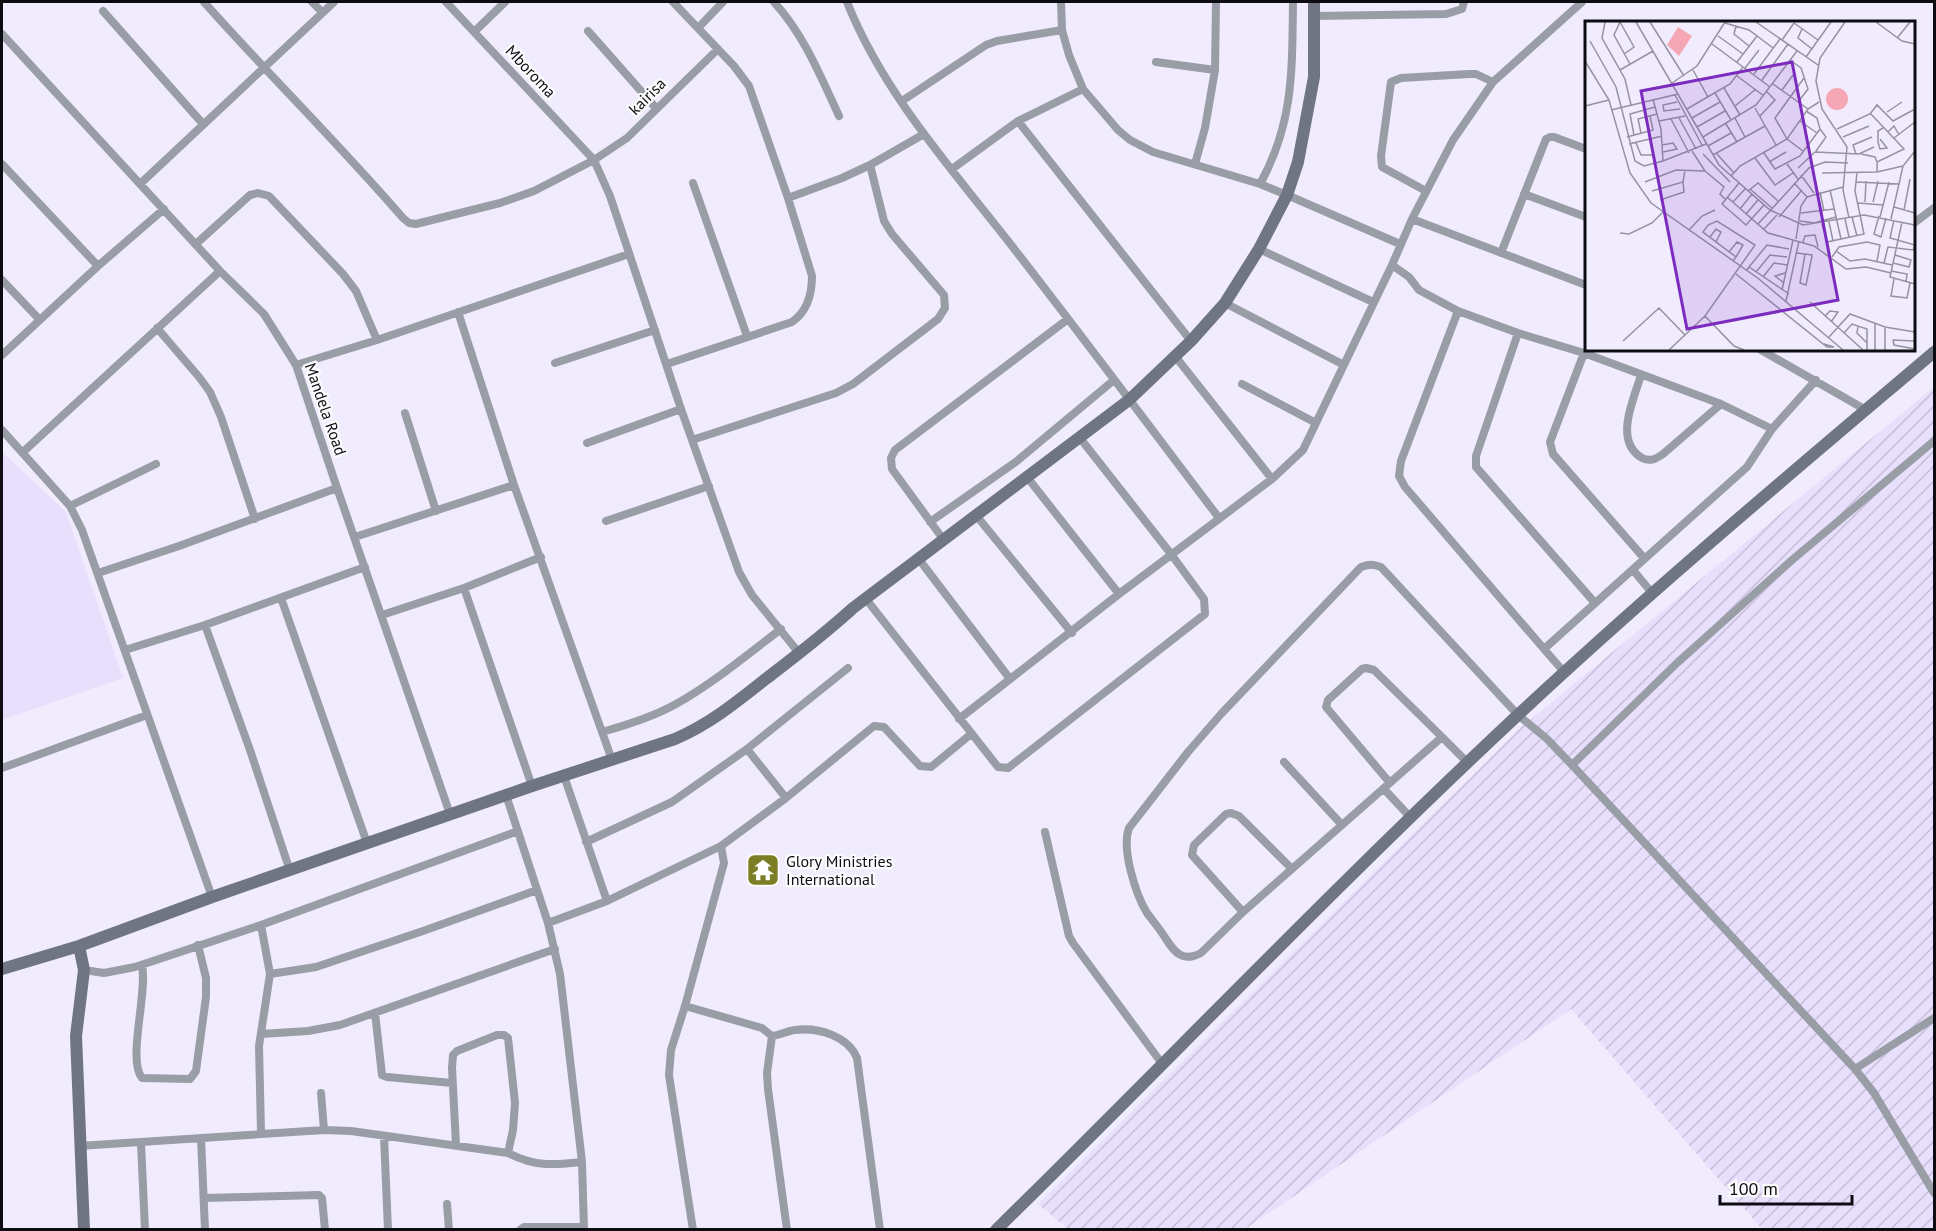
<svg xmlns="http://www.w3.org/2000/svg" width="1936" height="1231" viewBox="0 0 1936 1231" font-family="'PT Sans',sans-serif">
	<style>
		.built { fill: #e8dffd }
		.industrial { fill: url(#industrial-furrows) }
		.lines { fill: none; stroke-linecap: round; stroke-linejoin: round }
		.street { stroke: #989da6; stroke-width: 8 }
		.secondary { stroke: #6f7582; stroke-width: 12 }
		.labels { text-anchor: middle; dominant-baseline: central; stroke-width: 4.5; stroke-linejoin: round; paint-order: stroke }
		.street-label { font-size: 16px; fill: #0e0c13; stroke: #fcfcfc }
		.poi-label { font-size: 16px; fill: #0e0c13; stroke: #fcfcfc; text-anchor: start }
		.inset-road { fill: none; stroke: #9692a0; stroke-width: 1.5 }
		.view { fill: #7b2cbf; fill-opacity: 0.15; stroke: #7b2cbf; stroke-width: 3 }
		.inset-edge { fill: none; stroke: #0e0c13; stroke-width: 3 }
	</style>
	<defs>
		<pattern id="industrial-furrows" width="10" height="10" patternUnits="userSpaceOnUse" patternTransform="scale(1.5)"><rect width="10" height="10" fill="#e8dffd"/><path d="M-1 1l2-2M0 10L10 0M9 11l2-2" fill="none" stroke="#c6bed8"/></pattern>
	</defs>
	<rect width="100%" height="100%" fill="#f1ebfe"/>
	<path class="built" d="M 2,452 L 66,512 L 123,678 L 2,720 Z"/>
	<path class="industrial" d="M 1934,387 L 1934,1229 L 1762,1229 L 1571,1009 L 1245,1229 L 1068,1229 L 1038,1204 L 1519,729 Z"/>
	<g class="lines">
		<path class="street" d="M 204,2 C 269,75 339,144 403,218 L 409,223 L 416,224 L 500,203 L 534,191 L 594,160 L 627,138 L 718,49
			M 312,2 L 322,12
			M 446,2 L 594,160 L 610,196 L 681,409 L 739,572 L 752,595 L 799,653
			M 774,2 C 804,35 820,75 839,116
			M 847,2 C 883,93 952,169 1012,246 C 1082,336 1150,427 1219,518
			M 1061,2 L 1062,30 L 1069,55 L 1083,89 L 1118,130 L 1130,140 L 1153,152 L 1260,184 L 1287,195 L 1400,244
			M 103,11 L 203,124
			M 1314,16 L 1446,14 L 1462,9 L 1464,2
			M 698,28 L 723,2
			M 475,31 L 505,2
			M 588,31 L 656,108
			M 2,34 L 220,271 L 264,314 L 296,365 L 337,488 L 450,814
			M 1156,62 L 1215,70
			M 902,101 L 986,45 L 997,41 L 1062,30
			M 1018,121 L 1191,341
			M 2,164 L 98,266
			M 1195,164 L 1205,128 L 1215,70 L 1216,2
			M 952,169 L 1018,121 L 1083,89
			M 693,183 L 747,336
			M 140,184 L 334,2
			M 1260,184 C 1294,123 1292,69 1293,2
			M 1426,191 L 1382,167 L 1381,156 L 1391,82 L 1401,78 L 1469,74 L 1476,74 L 1493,82
			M 1524,194 L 1586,217
			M 788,198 L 842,178 L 870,165 L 924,134
			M 1412,219 L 1586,285
			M 1914,223 L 1934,208
			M 197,243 L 250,195 L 258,193 L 269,196 L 343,274 L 356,291 L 377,340
			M 1259,249 L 1373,302
			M 1501,253 L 1546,139 L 1550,137 L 1554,137 L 1586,149
			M 1392,265 L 1409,277 L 1419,290 L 1458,311 L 1518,333 L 1584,353 L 1721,404 L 1772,429
			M 2,280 L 39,319
			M 1225,303 L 1344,365
			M 1458,311 L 1401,461 L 1399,476 L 1405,487 L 1544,649
			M 458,312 L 514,485 L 612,760
			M 157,328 L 199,377 L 210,392 L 221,417 L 255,519
			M 1518,333 L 1476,456 L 1476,467 L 1595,603
			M 1761,350 L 1866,410
			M 1584,353 L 1550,442 L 1553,454 L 1644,558
			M 2,355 L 98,266 L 164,209
			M 1175,356 L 1272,479
			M 555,363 L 655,330
			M 667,364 L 792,322 C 808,311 812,294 812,276 L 788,198 L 749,86 L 734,66 L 673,2
			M 296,365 L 377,340 L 629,254
			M 1641,375 C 1634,399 1613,441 1642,458 C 1650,462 1656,459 1663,454 L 1721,404
			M 1242,384 L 1316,423
			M 405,413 L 436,511
			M 2,430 L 70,506 L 82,530 L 212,897
			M 692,440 L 836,393 L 853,384 L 938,319 L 945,308 L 944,295 L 892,234 L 884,221 L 870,165
			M 587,443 L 681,409
			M 23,452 L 220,271
			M 1027,477 L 1119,594
			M 70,506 L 156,464
			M 975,514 L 1072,633
			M 606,521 L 709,486
			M 930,522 L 1017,461 L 1114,380
			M 355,537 L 514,485
			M 943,539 L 892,469 L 891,458 L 895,450 L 1068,319
			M 918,558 L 1010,679
			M 1633,570 L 1652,593
			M 98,573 L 179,546 L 337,488
			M 464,588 L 532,786
			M 281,598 L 367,843
			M 866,599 L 998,767 L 1008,768 L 1205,614 L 1204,599 L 1171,554 L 1080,438
			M 382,615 L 464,588 L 541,557
			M 205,625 L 250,750 L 290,871
			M 125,650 L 205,625 L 365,567
			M 1564,672 L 1544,649 L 1747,467 L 1772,429 L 1816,380
			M 959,719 L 1119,594 L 1272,479 L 1303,450 L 1392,265 L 1412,219 L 1453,140 L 1493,82 L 1582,2
			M 602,732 C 627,725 653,717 676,704 C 713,683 747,655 781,629
			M 747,749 L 786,798
			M 1284,762 L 1342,825
			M 1468,763 L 1442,737 L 1243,912 L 1201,953 C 1195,956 1190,958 1183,956 C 1174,953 1169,943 1164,936 C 1159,928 1153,921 1147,913 C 1136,895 1121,849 1129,828 L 1188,752 L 1221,714 L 1361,567 C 1370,564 1373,564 1381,567 L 1518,715 L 1546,738 L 1572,765 L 1855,1069 L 1874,1093 L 1934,1193
			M 1572,765 L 1677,663 L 1792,560 L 1934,441
			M 2,768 L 147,715
			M 564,776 L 607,901
			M 1390,783 L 1326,707 L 1328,700 L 1362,669 L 1366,668 L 1374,670 L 1442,737
			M 1384,789 L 1411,818
			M 506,795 L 548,923 L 560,974 L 582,1162 L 584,1230
			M 1045,832 L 1069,936 L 1073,943 L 1163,1065
			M 586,842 L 672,802 L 747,749 L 848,668
			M 1243,912 L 1192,855 L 1194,845 L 1226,814 L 1231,813 L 1239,816 L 1292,869
			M 548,923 L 607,901 L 721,846 L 786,798 L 874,726 L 884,727 L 920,766 L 931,767 L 971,734
			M 261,925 L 270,974 L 259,1046 L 261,1132
			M 142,965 C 148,992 127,1060 142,1078 L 190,1079 L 196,1071 L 206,997 L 206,978 L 198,945
			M 84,970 L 104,973 L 135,967 L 261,925 L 518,831
			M 270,974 L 316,967 L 423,931 L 537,890
			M 685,1006 L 762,1028 L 772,1036 L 767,1073 L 768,1089 L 787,1230
			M 375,1013 L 382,1075 L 387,1077 L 452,1083
			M 261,1034 L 308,1031 L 340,1025 L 555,949
			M 772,1036 C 780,1035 787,1031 795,1030 C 818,1027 848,1036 857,1058 L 880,1230
			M 1855,1069 L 1934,1018
			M 321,1093 L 324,1130
			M 384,1136 L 388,1230
			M 201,1138 L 205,1230
			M 141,1143 L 145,1230
			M 456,1145 L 452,1068 L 453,1055 L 457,1051 L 497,1035 L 504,1035 L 508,1038 L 515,1103 L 513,1130 L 508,1153
			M 79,1146 L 324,1130 L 351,1131 L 508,1153 C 536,1167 552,1165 582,1162
			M 204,1198 L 319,1195 L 322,1198 L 325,1230
			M 447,1204 L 449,1230
			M 520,1230 L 524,1227 L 584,1227
			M 693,1230 L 669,1075 L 671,1050 L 685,1006 L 724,863 L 721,846"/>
		<path class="secondary" d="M 79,946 L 84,970 L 76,1036 L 84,1230
			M 2,969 L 79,946 L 212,897 L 532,786 L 675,739 C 710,724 738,701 767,678 C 797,655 826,633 853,608 L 1129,400 L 1191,341 L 1225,303 L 1259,249 L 1287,195 L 1298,162 L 1314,77 L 1314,2
			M 996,1230 C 1171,1058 1341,880 1520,713 C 1654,588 1795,470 1934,352"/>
	</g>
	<defs>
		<symbol id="temple-square" viewBox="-11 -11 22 22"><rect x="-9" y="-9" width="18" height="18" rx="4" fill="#7d7d26" stroke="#fcfcfc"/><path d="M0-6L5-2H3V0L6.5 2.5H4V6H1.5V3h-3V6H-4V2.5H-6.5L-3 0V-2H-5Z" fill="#fff"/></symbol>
	</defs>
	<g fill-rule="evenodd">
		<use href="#temple-square" x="744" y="851" width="38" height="38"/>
	</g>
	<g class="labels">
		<g class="street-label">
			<text transform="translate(531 71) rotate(47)">Mboroma</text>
			<text transform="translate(647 96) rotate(-45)">kairisa</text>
			<text transform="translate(326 409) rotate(71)">Mandela Road</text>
		</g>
		<g class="poi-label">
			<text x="786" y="861">Glory Ministries<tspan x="786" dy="18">International</tspan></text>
		</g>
	</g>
	<g transform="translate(1585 21)">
		<rect width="330" height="330" fill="#f1ebfe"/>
		<path d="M 93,6 L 107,15 L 94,35 L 82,24 ZM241 78a11 11 0 1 1 22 0a11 11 0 1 1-22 0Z" fill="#f6a7b6"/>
		<path class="inset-road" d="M 20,1 L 17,17 L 40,58 L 46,84M 35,1 L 29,14 L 45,43M 35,1 L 49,26 L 39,33M 51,1 L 134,144 L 185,189 L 218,204 L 279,194 L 330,204M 65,1 L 99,55M 171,1 L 233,44M 260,1 L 235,37 L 231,60 L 237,88 L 262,126 L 258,169 L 264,197M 291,1 L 317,20 L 330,23M 140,2 L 164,9 L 188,27M 209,2 L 233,19M 151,5 L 149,13 L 164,25M 217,8 L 213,17 L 227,28M 133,15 L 158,33M 313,16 L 325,1M 197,19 L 209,2M 5,20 L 31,66 L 50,140 L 59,145 L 78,140 L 121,123M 127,23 L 185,66M 221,36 L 246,1M 205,39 L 216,47 L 223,68 L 213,81M 0,40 L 24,79 L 45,152 L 66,182 L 174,258 L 258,329M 152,41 L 172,15M 160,47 L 174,29M 35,49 L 68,30M 108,49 L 123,76M 169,53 L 195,18M 152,55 L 179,75M 177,59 L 203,23M 87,62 L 112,45 L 140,1M 188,63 L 223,88M 139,67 L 155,94M 197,69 L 208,54M 130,72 L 146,99M 90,74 L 117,124M 68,78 L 76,108 L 78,140M 92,81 L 78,84 L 79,90 L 95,88M 0,85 L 24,79M 150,85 L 171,68M 170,87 L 191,124M 102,88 L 145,63 L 158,46M 26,89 L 93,73M 302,91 L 317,81M 285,92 L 319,128 L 292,141 L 292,151M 175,95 L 190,79 L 182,71M 94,97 L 111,128M 107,97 L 135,81M 150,97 L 160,116M 86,98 L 104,132M 74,100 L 100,95M 215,100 L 232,112M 141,103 L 152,121M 112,106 L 140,90M 252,108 L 285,93 L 292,84 L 308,100 L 330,88M 303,111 L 309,105 L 314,114M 56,112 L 53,98 L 72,93M 49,114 L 45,93 L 70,86M 42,116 L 68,109 L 65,95M 118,116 L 171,84 L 212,30M 258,116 L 284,105M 309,117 L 330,101M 295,118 L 302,127 L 295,128 L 293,121 L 293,110 L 298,107M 51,122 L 56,134 L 69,134 L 70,142M 44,123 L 77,115M 77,124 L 88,122 L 92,128 L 78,131M 123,125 L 146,112M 107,130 L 120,150 L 139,166 L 135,173 L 140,178M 218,130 L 202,118 L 190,97 L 219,57M 231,130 L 241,116 L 235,108M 179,132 L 190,148 L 215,135 L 235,108 L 232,97 L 221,90M 118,133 L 145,161M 132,133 L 149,152M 271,133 L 268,124 L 287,116M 276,133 L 290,136 L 292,141M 128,134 L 180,105M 170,137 L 190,164 L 208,152M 184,141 L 201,131M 202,143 L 213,158M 213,147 L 230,131 L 274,133 L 289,126M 237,152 L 292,151 L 318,145M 216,154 L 229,172M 146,155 L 155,145 L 202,118 L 223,88 L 234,81M 60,161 L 91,149 L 120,150M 271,161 L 314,163M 154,162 L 137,183 L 161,204 L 179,184M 209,162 L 222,176M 165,168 L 187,187M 245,169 L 256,218M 67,170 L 98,161 L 100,149M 163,170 L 173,162 L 193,180M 235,171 L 239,190M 142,176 L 183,212 L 229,225 L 261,248 L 281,246 L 306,252M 75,179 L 99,171 L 98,161M 148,181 L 161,167M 280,181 L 281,160M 288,181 L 293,160M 273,182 L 298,184M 309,186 L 330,192M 155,188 L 167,173M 319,189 L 325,158M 216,192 L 249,188M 161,193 L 173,179M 294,195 L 289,213 L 296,216 L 301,197M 194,196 L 217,169M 267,196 L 272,215M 295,196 L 304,161M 260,198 L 264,216M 306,198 L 318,145 L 330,130M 215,200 L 229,202 L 251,196M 244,201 L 248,220M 317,201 L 305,256 L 330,263M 173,203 L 224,147 L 240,141 L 263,142M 237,203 L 242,221 L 279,213 L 270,170 L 272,152M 179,208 L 192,194M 104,209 L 117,195 L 130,189M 35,212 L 44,213 L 67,202 L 78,191M 125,216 L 131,208 L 136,211 L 131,221M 211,218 L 216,185 L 222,176 L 258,166M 218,221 L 220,215 L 230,214 L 233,226M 251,230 L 265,240 L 280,238 L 307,244M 144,231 L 152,221 L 158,224 L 151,236M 212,232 L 220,233 L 227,234 L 227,235 L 221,264 L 215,262 L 220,233M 247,236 L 254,226 L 282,221 L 295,224 L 292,240M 299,242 L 303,226 L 328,229 L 330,224 L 305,217 L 309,199M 308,242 L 324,246 L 326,239 L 310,234M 164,246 L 182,224 L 204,228M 162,249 L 164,246 L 204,273M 306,250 L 322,253 L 321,261M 171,251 L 185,234 L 202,236M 151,253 L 242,326 L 249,326 L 239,323M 178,256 L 189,242 L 202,244M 309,258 L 306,275 L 322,277 L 325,262M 199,262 L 190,255 L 200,252M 197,269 L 208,219M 201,280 L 214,220M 225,281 L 278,329M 120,295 L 149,325 L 159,329M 240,295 L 245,290 L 253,291 L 246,301M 273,305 L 272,312 L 282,322M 259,312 L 267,303 L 282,308 L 282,329M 244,316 L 265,293 L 300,306 L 330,311M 38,320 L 74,287 L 100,314M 330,320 L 308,319 L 309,324 L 330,328M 84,329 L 120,295 L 170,224 L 132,200 L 123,204 L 118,211 L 151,236 L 148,240M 290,329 L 290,302M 300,329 L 300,307"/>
		<path class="view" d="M 207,41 L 253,279 L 102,308 L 56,70 Z"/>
		<rect width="330" height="330" class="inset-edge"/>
	</g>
	<rect width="1936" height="1231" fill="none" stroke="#0e0c13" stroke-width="6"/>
	<path d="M1720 1195v9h132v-9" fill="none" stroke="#0e0c13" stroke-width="3"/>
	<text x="1729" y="1195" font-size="18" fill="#0e0c13" stroke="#fcfcfc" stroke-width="4.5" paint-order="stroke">100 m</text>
</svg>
